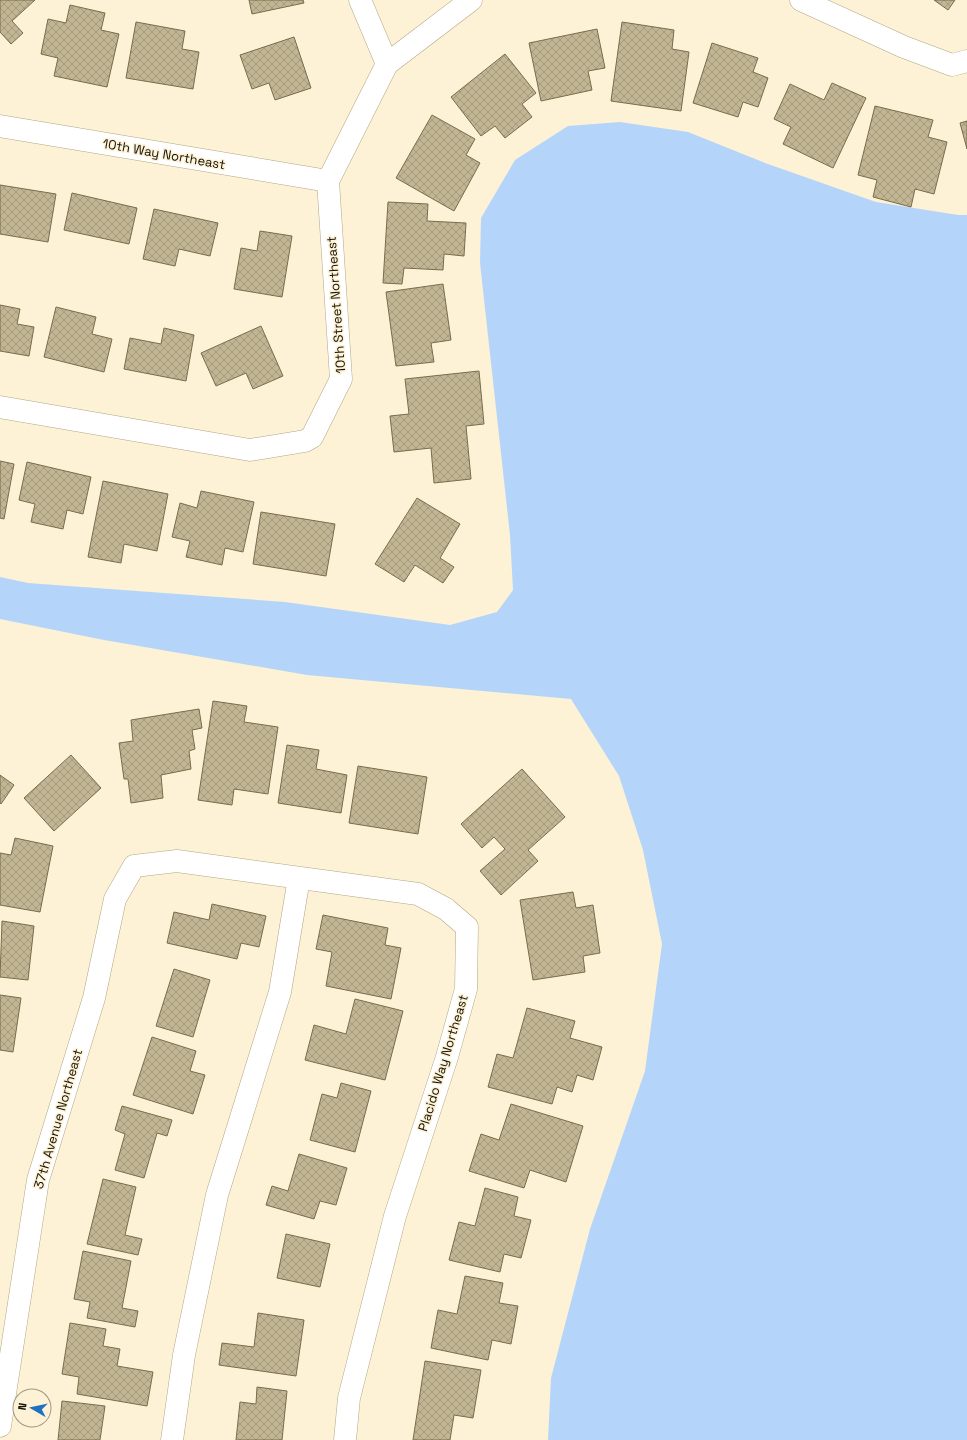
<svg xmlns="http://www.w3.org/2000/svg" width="967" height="1440" viewBox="0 0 967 1440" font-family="'Space Grotesk',sans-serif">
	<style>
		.water { fill: #b4d5f9 }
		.building { fill: url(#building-cross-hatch); stroke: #786c4d }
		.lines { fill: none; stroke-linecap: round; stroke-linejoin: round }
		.minor-casing { stroke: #b2a684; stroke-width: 23 }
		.minor { stroke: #fff; stroke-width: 22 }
		.labels { text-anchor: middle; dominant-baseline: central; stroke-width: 3; stroke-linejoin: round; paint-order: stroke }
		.street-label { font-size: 13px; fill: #171206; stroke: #fdf2d6 }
	</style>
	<defs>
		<pattern id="building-cross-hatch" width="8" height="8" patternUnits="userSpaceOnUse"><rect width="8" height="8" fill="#c2b593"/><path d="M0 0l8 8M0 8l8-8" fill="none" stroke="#a69b7d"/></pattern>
	</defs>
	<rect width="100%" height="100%" fill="#fdf2d6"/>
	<path class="water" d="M 620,122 L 688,132 L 765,163 L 876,202 L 958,215 L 967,215 L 967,1440 L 548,1440 L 551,1378 L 590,1229 L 645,1071 L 662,944 L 643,850 L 619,776 L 571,699 L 307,675 L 104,640 L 0,619 L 0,577 L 28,583 L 285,602 L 450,625 L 497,612 L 513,590 L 510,535 L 480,263 L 481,218 L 515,160 L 568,126 Z"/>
	<path class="building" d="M 0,0 L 35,0 L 12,21 L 23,33 L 11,44 L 0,32 Z
		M 249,0 L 303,0 L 304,3 L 252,14 Z
		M 934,0 L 955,0 L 948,10 Z
		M 70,5 L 105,13 L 101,30 L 119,34 L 107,87 L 54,76 L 58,58 L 41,54 L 48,19 L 66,23 Z
		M 136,22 L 185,31 L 182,49 L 199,52 L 193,89 L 126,78 Z
		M 622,22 L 674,30 L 672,49 L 689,52 L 681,111 L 611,101 Z
		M 597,29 L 605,68 L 588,71 L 592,90 L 541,101 L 529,43 Z
		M 294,37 L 311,88 L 275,100 L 269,83 L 252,89 L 240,55 Z
		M 712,43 L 758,58 L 753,72 L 768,78 L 758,107 L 743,102 L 738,117 L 693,103 Z
		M 505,54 L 536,93 L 522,104 L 532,117 L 505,138 L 495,126 L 481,136 L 451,97 Z
		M 832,83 L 866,98 L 833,168 L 783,144 L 791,127 L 774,119 L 790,84 L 824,100 Z
		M 875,106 L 933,120 L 928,137 L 947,142 L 934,194 L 915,189 L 911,207 L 873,197 L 877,180 L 858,175 Z
		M 432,115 L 475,139 L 466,155 L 480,163 L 454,211 L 396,178 Z
		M 967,121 L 967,149 L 960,123 Z
		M 0,185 L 56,194 L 48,242 L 0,234 Z
		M 72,193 L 137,208 L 129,244 L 64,230 Z
		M 388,202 L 428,204 L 427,221 L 466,223 L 464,256 L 444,254 L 443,270 L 404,268 L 402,284 L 383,283 Z
		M 154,209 L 218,223 L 210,256 L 179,249 L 175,266 L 143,259 Z
		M 260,231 L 292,236 L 282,297 L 234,289 L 241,248 L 257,251 Z
		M 443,284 L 451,340 L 431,343 L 434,362 L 396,366 L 386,292 Z
		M 0,305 L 20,309 L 17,324 L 34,327 L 29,356 L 0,351 Z
		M 56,307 L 96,317 L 92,334 L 112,339 L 104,372 L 44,357 Z
		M 261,326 L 283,376 L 253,389 L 246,373 L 216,386 L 201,353 Z
		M 164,328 L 194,335 L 186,381 L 124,369 L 130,338 L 161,344 Z
		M 479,371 L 484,424 L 466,426 L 471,479 L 434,483 L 431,448 L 394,452 L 390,416 L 409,414 L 405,379 Z
		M 0,461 L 14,464 L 4,519 L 0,518 Z
		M 27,462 L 91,477 L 83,514 L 67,510 L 63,529 L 31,522 L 35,504 L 19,500 Z
		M 103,481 L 168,494 L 157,551 L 124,544 L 121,563 L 88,557 Z
		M 201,491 L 254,502 L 243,552 L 225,548 L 222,565 L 186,557 L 190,541 L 172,537 L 180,503 L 197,508 Z
		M 417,498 L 460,524 L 440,558 L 454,567 L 443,583 L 415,565 L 404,582 L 375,564 Z
		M 261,512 L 335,524 L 326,576 L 253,564 Z
		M 213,701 L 247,706 L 244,722 L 278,727 L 268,794 L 234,789 L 232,805 L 198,800 Z
		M 199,709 L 202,728 L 192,730 L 195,749 L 189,751 L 191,769 L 161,775 L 163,798 L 131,803 L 128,779 L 124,779 L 119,743 L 133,741 L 131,720 Z
		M 287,745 L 319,750 L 316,769 L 347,775 L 341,813 L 278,803 Z
		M 71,755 L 101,788 L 54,831 L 24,798 Z
		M 358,766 L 427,777 L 418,834 L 349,823 Z
		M 522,769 L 565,817 L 528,850 L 538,861 L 501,895 L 480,871 L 505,849 L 494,837 L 482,848 L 461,824 Z
		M 0,775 L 14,785 L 1,804 L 0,803 Z
		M 15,838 L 53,846 L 40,912 L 0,905 L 0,853 L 11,855 Z
		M 573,892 L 576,908 L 593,905 L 600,953 L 583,956 L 585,972 L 533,980 L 520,900 Z
		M 212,904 L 266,916 L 259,947 L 241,943 L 237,959 L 167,943 L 174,912 L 209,920 Z
		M 323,915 L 388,928 L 385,945 L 401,948 L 391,999 L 326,986 L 332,952 L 316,949 Z
		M 2,921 L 34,926 L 28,980 L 0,977 Z
		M 174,969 L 210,980 L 193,1037 L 156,1026 Z
		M 0,995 L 21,998 L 13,1052 L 0,1050 Z
		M 355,999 L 403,1011 L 385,1080 L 305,1060 L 314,1025 L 346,1034 Z
		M 527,1008 L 575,1021 L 570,1038 L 602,1047 L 593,1080 L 577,1075 L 572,1092 L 557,1087 L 552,1104 L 488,1087 L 497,1054 L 513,1058 Z
		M 152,1037 L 196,1051 L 190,1071 L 205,1075 L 193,1114 L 133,1095 Z
		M 341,1083 L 371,1091 L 355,1152 L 310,1140 L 322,1094 L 337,1098 Z
		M 511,1104 L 583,1126 L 566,1182 L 530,1170 L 524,1188 L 469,1171 L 481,1134 L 499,1140 Z
		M 122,1106 L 172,1120 L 167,1136 L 157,1133 L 144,1178 L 115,1170 L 125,1134 L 115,1130 Z
		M 299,1154 L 347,1168 L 336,1205 L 320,1201 L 314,1219 L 266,1205 L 272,1186 L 288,1191 Z
		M 103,1179 L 136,1187 L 125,1235 L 142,1239 L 138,1255 L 87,1244 Z
		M 485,1188 L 518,1197 L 514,1216 L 531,1220 L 521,1258 L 504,1254 L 500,1272 L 449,1260 L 459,1222 L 475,1226 Z
		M 286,1234 L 330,1244 L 320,1287 L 277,1278 Z
		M 83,1251 L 131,1261 L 122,1308 L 138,1311 L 135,1327 L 87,1318 L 90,1302 L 74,1299 Z
		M 465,1276 L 503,1283 L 499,1303 L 518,1306 L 511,1344 L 492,1340 L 488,1360 L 431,1348 L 438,1310 L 457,1314 Z
		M 258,1313 L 304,1320 L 296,1376 L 219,1365 L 222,1343 L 254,1347 Z
		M 70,1323 L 106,1329 L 103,1346 L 120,1349 L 117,1366 L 153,1372 L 147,1406 L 77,1394 L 79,1377 L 62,1374 Z
		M 425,1361 L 481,1370 L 473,1418 L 454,1415 L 450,1440 L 413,1440 Z
		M 257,1387 L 287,1391 L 282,1440 L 236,1440 L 240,1402 L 256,1404 Z
		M 62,1401 L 105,1406 L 100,1440 L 58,1440 Z"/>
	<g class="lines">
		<defs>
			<path id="minor" d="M 360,0 L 387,64
				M 801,0 L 904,47 L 952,65 L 967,61
				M 0,126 L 328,181
				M 0,407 L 250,450 L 305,441 L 312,437 L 341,379 L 328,181 L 387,64 L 471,0
				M 0,1426 L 38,1180 L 94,998 L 115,899 L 134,866 L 177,861 L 418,894 L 446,909 L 467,927 L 466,989 L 447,1057 L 395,1216 L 349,1398 L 345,1440
				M 172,1440 L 184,1355 L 217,1195 L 280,992 L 299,878"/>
		</defs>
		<use href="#minor" class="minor-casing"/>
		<use href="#minor" class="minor"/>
	</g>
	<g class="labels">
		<g class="street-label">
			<text transform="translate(164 154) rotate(10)">10th Way Northeast</text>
			<text transform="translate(336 305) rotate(-94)">10th Street Northeast</text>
			<text transform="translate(443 1063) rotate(-73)">Placido Way Northeast</text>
			<text transform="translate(58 1119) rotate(-74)">37th Avenue Northeast</text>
		</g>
	</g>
	<g transform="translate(32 1408) rotate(279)"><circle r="19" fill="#fdf2d6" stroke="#a19883"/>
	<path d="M0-3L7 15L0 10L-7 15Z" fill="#2071bf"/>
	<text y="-6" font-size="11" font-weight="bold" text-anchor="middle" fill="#171206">N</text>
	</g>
</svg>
